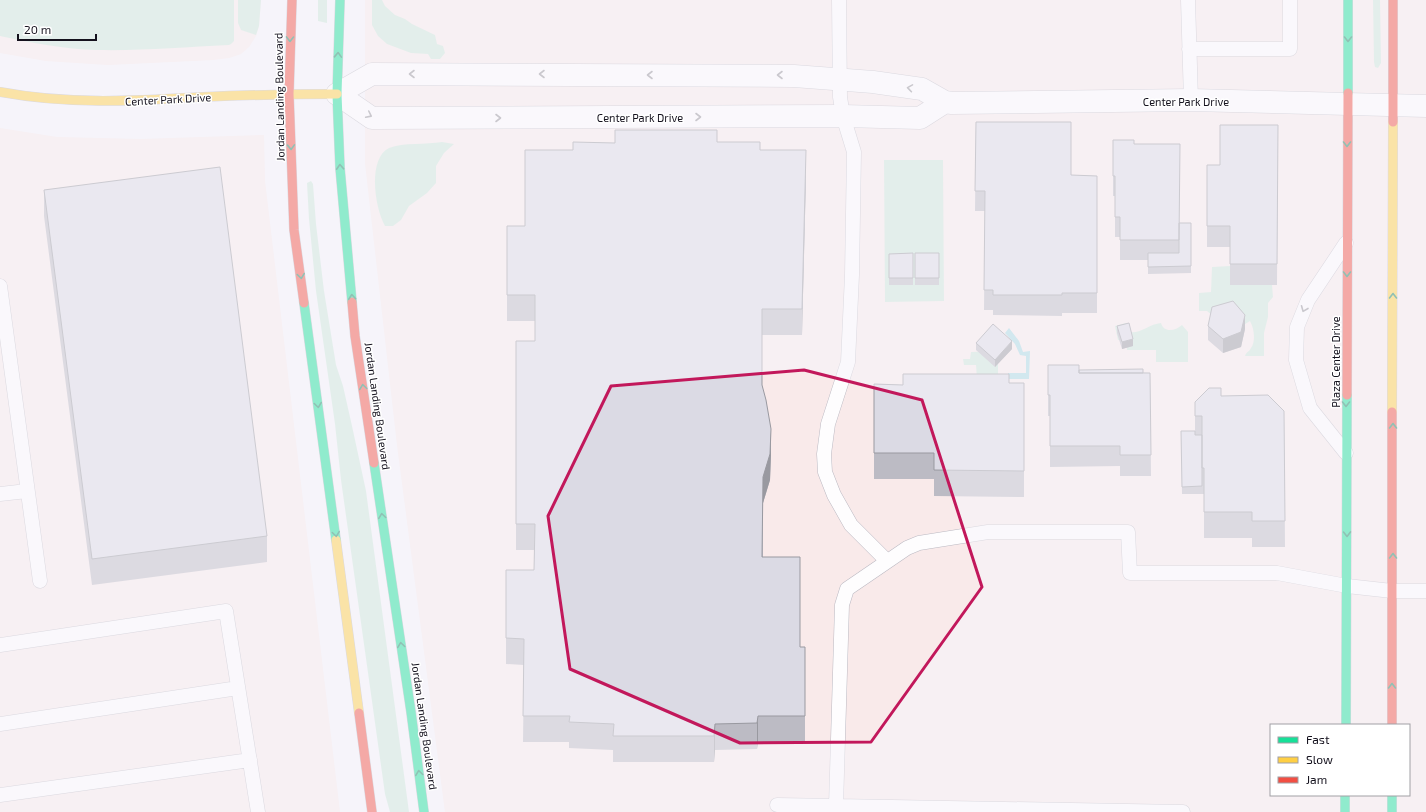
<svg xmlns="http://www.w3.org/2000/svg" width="1426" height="812" viewBox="0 0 1426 812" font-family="'Exo 2',sans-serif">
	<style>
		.commercial { fill: #f9eaea; fill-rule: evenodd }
		.green { fill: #cde7da }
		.water { fill: #a6d9e2 }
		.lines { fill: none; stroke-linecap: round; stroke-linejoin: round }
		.lane-casing { stroke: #bbb9c2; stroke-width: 15 }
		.street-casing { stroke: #bbb9c2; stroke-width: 23 }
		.fast-casing { stroke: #bbb9c2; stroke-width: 10 }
		.slow-casing { stroke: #bbb9c2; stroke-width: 10 }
		.jam-casing { stroke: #bbb9c2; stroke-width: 10 }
		.lane { stroke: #fefdfe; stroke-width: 14 }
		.street { stroke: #fefdfe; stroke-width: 22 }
		.fast { stroke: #16e098; stroke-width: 9 }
		.slow { stroke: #ffcf43; stroke-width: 9 }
		.jam { stroke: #f24e42; stroke-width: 9 }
		.wall { fill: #bcbbc4 }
		.shaded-wall { fill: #9999a0 }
		.building { fill: #dbdae4; stroke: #9999a0 }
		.oneway { stroke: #158361 }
		.oneway2 { stroke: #959399 }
		.marked { fill: none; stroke: #c2185b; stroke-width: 3; stroke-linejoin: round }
		.labels { text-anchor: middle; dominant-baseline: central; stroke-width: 3; stroke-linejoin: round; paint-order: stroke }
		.street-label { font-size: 11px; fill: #14111d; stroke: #fff }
	</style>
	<rect width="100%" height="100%" fill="#f5f4fa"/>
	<path class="commercial" d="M 0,0 L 261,0 L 259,26 L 256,36 L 249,47 L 241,54 L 229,58 L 213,60 L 108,65 L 46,61 L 0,53 Z
		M 365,0 L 1426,0 L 1426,812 L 445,812 L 397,445 L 365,163 ZM 1271,725 L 1409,725 L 1409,795 L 1271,795 Z
		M 0,128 L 57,137 L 98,138 L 141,139 L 264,135 L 265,181 L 340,812 L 0,812 Z"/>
	<path class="green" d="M 0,0 L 234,0 L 234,41 L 231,44 L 229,45 C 185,47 141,51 97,50 C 65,49 31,43 0,36 Z
		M 238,0 L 261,0 L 259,26 L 256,35 L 241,30 L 238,23 Z
		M 318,0 L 327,0 L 327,23 L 318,21 Z
		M 372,0 L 382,0 L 385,6 L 395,15 L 405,19 L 412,24 L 435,35 L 437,44 L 443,46 L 445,53 L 440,59 L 431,59 L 428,54 L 411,53 L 387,44 L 378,36 L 372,25 Z
		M 1373,0 L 1380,0 L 1381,63 L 1378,68 L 1375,67 L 1374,62 Z
		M 442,142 L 454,144 L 444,153 L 436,166 L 436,183 L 427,193 L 409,206 L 401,220 L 393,226 L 385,226 C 375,209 367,159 389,148 C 403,142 426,145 442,142 Z
		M 884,160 L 943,160 L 944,301 L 885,302 Z
		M 311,181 L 313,184 L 316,224 L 324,291 L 336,365 L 343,386 L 352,426 L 366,491 L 409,812 L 390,812 L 385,794 L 341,480 L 335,424 L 316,291 L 309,219 L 307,183 Z
		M 1230,266 L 1272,285 L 1273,297 L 1268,303 L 1268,317 L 1264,333 L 1264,356 L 1245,356 C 1246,352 1249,352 1251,348 C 1256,341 1254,328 1250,321 L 1242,326 L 1213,316 L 1207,311 L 1199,311 L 1199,293 L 1211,292 L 1212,267 Z
		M 1126,323 L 1129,332 C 1141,334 1149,324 1161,323 C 1164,333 1175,331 1182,325 L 1188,332 L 1188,362 L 1156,362 L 1156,350 L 1127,350 L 1126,340 L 1118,340 L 1115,326 Z
		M 998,351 L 998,379 L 977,379 L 976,365 L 964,365 L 963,359 L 970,359 L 971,352 Z"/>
	<path class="water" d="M 1009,328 L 1019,341 L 1023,352 L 1030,351 L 1029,379 L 1008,379 L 1008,373 L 1026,373 L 1026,356 L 1020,355 L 1015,344 L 1005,333 Z"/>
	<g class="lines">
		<defs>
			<path id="lane" d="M 839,0 L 840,97 L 843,116 L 854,152 L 852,275 L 848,362 L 828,424 L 824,454 L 825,472 L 834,495 L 851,525 L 887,561
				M 1188,0 L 1191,100
				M 1189,49 L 1290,49 L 1290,0
				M 0,286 L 40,581
				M 1346,453 L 1310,408 L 1296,360 L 1297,327 L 1308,300 L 1346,243
				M 0,494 L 27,491
				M 0,645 L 226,611 L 258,812
				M 0,724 L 238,688
				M 0,795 L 250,760
				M 777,805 L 836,806 L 842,605 L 847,589 L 907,548 L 919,543 L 988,532 L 1128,532 L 1130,573 L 1277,573 L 1347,586 L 1392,591 L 1426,591
				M 836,806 L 1183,812"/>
			<path id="street" d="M 945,102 L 920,118 L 843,116 L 372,118 L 337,94 L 372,74 L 794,76 L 873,82 L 922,89 L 945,102 L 952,103 L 1191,100 L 1426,106"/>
			<path id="fast" d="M 340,0 L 337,94 L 340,168 L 352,302
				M 1348,93 L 1348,0
				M 304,303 L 336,540
				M 374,463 L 411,712 L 424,812
				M 1346,725 L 1347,395
				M 1345,795 L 1345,812
				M 1392,795 L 1392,812"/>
			<path id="slow" d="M 0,92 C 70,105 133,101 203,97 C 248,95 292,94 337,94
				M 1392,412 L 1393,122
				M 336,540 L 359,713"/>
			<path id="jam" d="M 292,0 L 289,94 L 294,230 L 304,303
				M 1393,122 L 1393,0
				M 352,302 L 355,336 L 374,463
				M 1347,395 L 1348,93
				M 359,713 L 372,812
				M 1392,725 L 1392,412"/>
		</defs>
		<use href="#lane" class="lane-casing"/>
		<use href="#street" class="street-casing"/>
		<use href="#fast" class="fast-casing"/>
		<use href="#slow" class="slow-casing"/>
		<use href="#jam" class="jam-casing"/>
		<use href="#lane" class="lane"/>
		<use href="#street" class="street"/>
		<use href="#fast" class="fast"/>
		<use href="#slow" class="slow"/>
		<use href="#jam" class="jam"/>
	</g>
	<path class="wall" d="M 976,122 L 1071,175 L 1097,176 L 1097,313 L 1062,313 L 1062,316 L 993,315 L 993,310 L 984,310 L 985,211 L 975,211 Z
		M 1278,125 L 1277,285 L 1230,285 L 1230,247 L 1207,247 L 1207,165 L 1220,165 Z
		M 1113,140 L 1134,144 L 1179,223 L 1191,223 L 1191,273 L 1148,274 L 1148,260 L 1120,260 L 1120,237 L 1115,237 L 1115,196 L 1113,196 Z
		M 717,142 L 760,150 L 806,176 L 802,335 L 762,335 L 762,386 L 771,455 L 770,480 L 763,503 L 763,557 L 800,647 L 805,647 L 805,742 L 758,742 L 757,749 L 715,750 L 714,762 L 613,762 L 613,750 L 569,748 L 569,742 L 523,742 L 524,665 L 506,664 L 506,570 L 534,570 L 534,550 L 516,550 L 516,341 L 535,341 L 535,321 L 507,321 L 507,226 L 525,226 L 573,150 L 615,143 Z
		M 44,190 L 267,536 L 267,562 L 92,585 L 44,216 Z
		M 913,253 L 913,285 L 889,285 L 889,254 Z
		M 915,253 L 939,253 L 939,285 L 915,285 Z
		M 1117,326 L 1133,346 L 1122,349 L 1117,333 Z
		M 1208,326 L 1245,329 L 1241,347 L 1223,353 L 1208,340 Z
		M 976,343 L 1012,349 L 995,367 L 976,350 Z
		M 1048,365 L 1079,370 L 1150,373 L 1151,476 L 1120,476 L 1120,466 L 1050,467 L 1050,416 L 1048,416 Z
		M 1024,383 L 1024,497 L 934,496 L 934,479 L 874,479 L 874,384 L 903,385 Z
		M 1221,396 L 1284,411 L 1285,547 L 1252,547 L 1252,538 L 1204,538 L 1204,494 L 1182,494 L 1181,431 L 1195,431 L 1195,402 Z"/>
	<path class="shaded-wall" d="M 806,150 L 806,176 L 802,335 L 802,309 Z
		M 1245,315 L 1245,329 L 1241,347 L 1223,353 L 1223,339 Z
		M 1133,339 L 1133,346 L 1122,349 L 1122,342 Z
		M 1012,341 L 1012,349 L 995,367 L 995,360 Z
		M 771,429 L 771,455 L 770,480 L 763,503 L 763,477 Z
		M 758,716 L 758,742 L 757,749 L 757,723 Z
		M 715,724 L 715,750 L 714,762 L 714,736 Z"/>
	<path class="building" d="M 976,122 L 1071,122 L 1071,175 L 1097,176 L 1097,293 L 1062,293 L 1062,295 L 993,295 L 993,290 L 984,290 L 985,191 L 975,191 Z
		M 1220,125 L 1278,125 L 1277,264 L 1230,264 L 1230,226 L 1207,226 L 1207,165 L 1220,165 Z
		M 615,130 L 717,130 L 717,142 L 760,142 L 760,150 L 806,150 L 802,309 L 762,309 L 762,385 L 766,400 L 771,429 L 770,454 L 763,477 L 762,557 L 800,557 L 800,647 L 805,647 L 805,716 L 758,716 L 757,723 L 715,724 L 714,736 L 613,736 L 614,724 L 569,722 L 570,716 L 523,716 L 524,639 L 506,638 L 506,570 L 534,570 L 535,524 L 516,524 L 516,341 L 535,341 L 535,295 L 507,295 L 507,226 L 525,226 L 525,150 L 573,150 L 573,142 L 615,143 Z
		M 1113,140 L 1134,140 L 1134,144 L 1180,144 L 1179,240 L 1120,240 L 1120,217 L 1115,217 L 1115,176 L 1113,176 Z
		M 220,167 L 267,536 L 92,559 L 44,190 Z
		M 1179,223 L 1191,223 L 1191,266 L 1148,267 L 1148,253 L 1179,253 Z
		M 913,253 L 913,278 L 889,278 L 889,254 Z
		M 915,253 L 939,253 L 939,278 L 915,278 Z
		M 1233,301 L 1245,315 L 1241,332 L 1223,339 L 1208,326 L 1212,307 Z
		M 1129,323 L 1133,339 L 1122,342 L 1117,326 Z
		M 993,324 L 1012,341 L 995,360 L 976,343 Z
		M 1048,365 L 1079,365 L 1079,373 L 1150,373 L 1151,455 L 1120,455 L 1120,446 L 1050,446 L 1050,395 L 1048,395 Z
		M 1143,369 L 1143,373 L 1079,373 L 1079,370 Z
		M 903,374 L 1009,374 L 1009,383 L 1024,383 L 1024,471 L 934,470 L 934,453 L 874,453 L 874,384 L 903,385 Z
		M 1209,388 L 1221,388 L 1221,396 L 1268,395 L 1284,411 L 1285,521 L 1252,521 L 1252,512 L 1204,512 L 1204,468 L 1202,468 L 1202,416 L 1195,416 L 1195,402 Z
		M 1181,431 L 1195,431 L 1195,435 L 1202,435 L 1202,486 L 1182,487 Z"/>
	<defs><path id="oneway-chevron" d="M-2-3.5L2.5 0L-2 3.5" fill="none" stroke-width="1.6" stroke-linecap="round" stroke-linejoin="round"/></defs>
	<g class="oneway">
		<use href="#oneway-chevron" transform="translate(290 39) rotate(91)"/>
		<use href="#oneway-chevron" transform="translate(1348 39) rotate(90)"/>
		<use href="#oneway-chevron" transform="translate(338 55) rotate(-88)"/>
		<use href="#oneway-chevron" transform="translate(1347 144) rotate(90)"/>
		<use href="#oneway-chevron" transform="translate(291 147) rotate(88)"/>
		<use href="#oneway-chevron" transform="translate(340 167) rotate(-93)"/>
		<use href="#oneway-chevron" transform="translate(1347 274) rotate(90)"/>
		<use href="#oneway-chevron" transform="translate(301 276) rotate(82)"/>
		<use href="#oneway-chevron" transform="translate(1393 296) rotate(-90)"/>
		<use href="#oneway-chevron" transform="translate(352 297) rotate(-95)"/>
		<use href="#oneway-chevron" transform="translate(363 387) rotate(-98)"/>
		<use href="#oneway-chevron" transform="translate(1346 404) rotate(90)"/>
		<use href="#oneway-chevron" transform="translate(318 405) rotate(82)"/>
		<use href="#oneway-chevron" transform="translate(1393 426) rotate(-90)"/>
		<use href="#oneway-chevron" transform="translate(382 516) rotate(-98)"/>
		<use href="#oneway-chevron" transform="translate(336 534) rotate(82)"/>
		<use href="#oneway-chevron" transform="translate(1347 534) rotate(89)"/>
		<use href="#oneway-chevron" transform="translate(1393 556) rotate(-90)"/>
		<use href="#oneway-chevron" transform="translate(401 645) rotate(-98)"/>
		<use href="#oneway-chevron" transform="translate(1392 686) rotate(-90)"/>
		<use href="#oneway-chevron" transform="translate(419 773) rotate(-98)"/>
	</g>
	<g class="oneway2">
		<use href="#oneway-chevron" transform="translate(412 74) rotate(180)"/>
		<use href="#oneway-chevron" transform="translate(542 74) rotate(180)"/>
		<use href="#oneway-chevron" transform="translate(650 75) rotate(-180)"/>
		<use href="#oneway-chevron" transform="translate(780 75) rotate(-180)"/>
		<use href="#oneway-chevron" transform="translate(910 88) rotate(-171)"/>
		<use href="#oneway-chevron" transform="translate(369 115) rotate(26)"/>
		<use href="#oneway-chevron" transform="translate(698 117)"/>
		<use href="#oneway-chevron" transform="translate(498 118)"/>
		<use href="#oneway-chevron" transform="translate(1304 309) rotate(112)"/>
	</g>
	<path d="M0 0H1426V812H0ZM 804,370 L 922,400 L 982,587 L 871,742 L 740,743 L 570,669 L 548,516 L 611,386 Z" fill="#f5f4fa" fill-opacity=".55" fill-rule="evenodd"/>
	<path class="marked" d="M 804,370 L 922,400 L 982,587 L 871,742 L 740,743 L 570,669 L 548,516 L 611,386 Z"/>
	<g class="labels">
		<g class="street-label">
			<text transform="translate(279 97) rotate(-91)">Jordan Landing Boulevard</text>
			<text transform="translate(168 99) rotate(-3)">Center Park Drive</text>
			<text x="1186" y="101">Center Park Drive</text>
			<text x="640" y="117">Center Park Drive</text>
			<text transform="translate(1335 362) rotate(-90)">Plaza Center Drive</text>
			<text transform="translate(378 406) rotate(82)">Jordan Landing Boulevard</text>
			<text transform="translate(425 726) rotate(82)">Jordan Landing Boulevard</text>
		</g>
	</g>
	<rect x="1270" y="724" width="140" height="72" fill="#ffffff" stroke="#a1a0a5"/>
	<rect x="1278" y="737" width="20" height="6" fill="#16e098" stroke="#a1a0a5"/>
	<text x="1306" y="744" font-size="12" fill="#14111d">Fast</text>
	<rect x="1278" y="757" width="20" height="6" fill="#ffcf43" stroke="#a1a0a5"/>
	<text x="1306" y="764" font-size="12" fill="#14111d">Slow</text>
	<rect x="1278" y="777" width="20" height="6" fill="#f24e42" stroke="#a1a0a5"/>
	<text x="1306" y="784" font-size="12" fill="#14111d">Jam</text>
	<path d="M18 34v6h78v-6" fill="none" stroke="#14111d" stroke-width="2"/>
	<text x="24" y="34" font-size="12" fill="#14111d" stroke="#ffffff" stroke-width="3" paint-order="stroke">20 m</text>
</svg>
